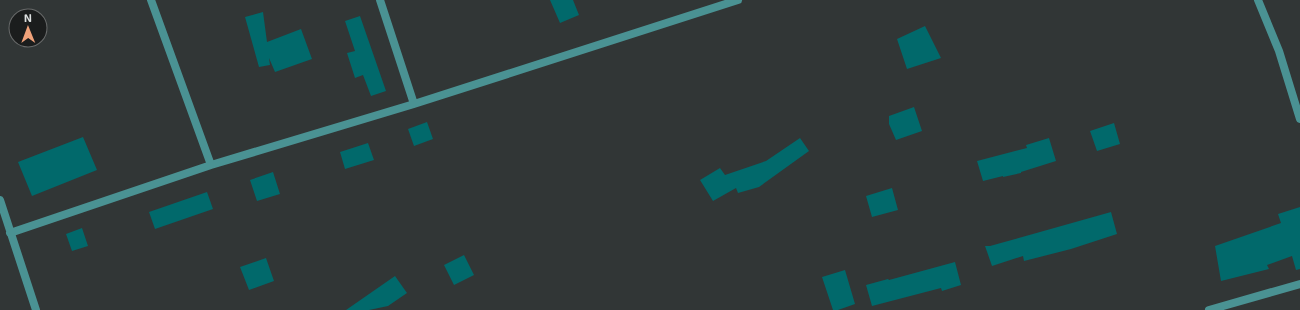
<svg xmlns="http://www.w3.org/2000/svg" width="1300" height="310" viewBox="0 0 1300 310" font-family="'Exo 2',sans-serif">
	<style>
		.building { fill: #01696b }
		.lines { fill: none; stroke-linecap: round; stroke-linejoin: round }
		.street { stroke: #4a9293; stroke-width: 8 }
	</style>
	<rect width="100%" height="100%" fill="#313636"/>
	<path class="building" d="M 550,0 L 573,0 L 579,15 L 560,23 Z
		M 263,12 L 267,42 L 301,29 L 312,59 L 275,72 L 269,58 L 270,65 L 259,67 L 245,17 Z
		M 360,16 L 386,91 L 371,96 L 363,75 L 355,78 L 347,53 L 355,51 L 345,21 Z
		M 925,26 L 941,58 L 907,69 L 897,39 Z
		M 914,107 L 922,131 L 896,140 L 889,124 L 889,116 Z
		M 427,122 L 433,139 L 414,146 L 408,129 Z
		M 1114,123 L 1120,144 L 1097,151 L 1090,131 Z
		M 83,137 L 97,170 L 32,196 L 18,162 Z
		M 800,138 L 809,151 L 759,187 L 738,193 L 736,188 L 713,201 L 700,180 L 720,168 L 725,175 L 766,161 Z
		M 1049,138 L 1056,161 L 1021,172 L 1021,173 L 1003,177 L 1003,176 L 983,181 L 977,161 L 1027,148 L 1026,145 Z
		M 368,143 L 374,160 L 345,169 L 340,152 Z
		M 273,172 L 280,194 L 257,201 L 250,180 Z
		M 892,188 L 898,210 L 872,217 L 866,196 Z
		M 207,192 L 213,209 L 155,229 L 149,212 Z
		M 1300,207 L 1300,269 L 1296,270 L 1292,256 L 1267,265 L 1269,269 L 1221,281 L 1215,246 L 1281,223 L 1278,214 Z
		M 1111,212 L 1117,234 L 1071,249 L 1024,261 L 1023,256 L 992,266 L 985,246 L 990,246 Z
		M 82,228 L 88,246 L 72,251 L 66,234 Z
		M 464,255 L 474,275 L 454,285 L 444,265 Z
		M 266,258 L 274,281 L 249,290 L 240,267 Z
		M 955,262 L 961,285 L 942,291 L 941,288 L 872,306 L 866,285 L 888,279 L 889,280 Z
		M 845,270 L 855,304 L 838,310 L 833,310 L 822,277 Z
		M 395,276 L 407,293 L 388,306 L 369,310 L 346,310 Z"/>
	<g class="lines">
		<path class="street" d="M 151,0 L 211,165
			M 380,0 L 414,104
			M 1258,0 L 1279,51 L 1300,119
			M 0,200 L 36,310
			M 10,233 L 211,165 L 414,104 L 738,0
			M 1209,310 L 1300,284"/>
	</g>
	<g transform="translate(28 28) rotate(359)"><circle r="19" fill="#1b1d1d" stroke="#696b6b"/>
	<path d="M0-3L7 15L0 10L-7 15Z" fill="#f0a27a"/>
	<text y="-6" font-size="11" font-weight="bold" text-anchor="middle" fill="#dee1e1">N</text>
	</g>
</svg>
